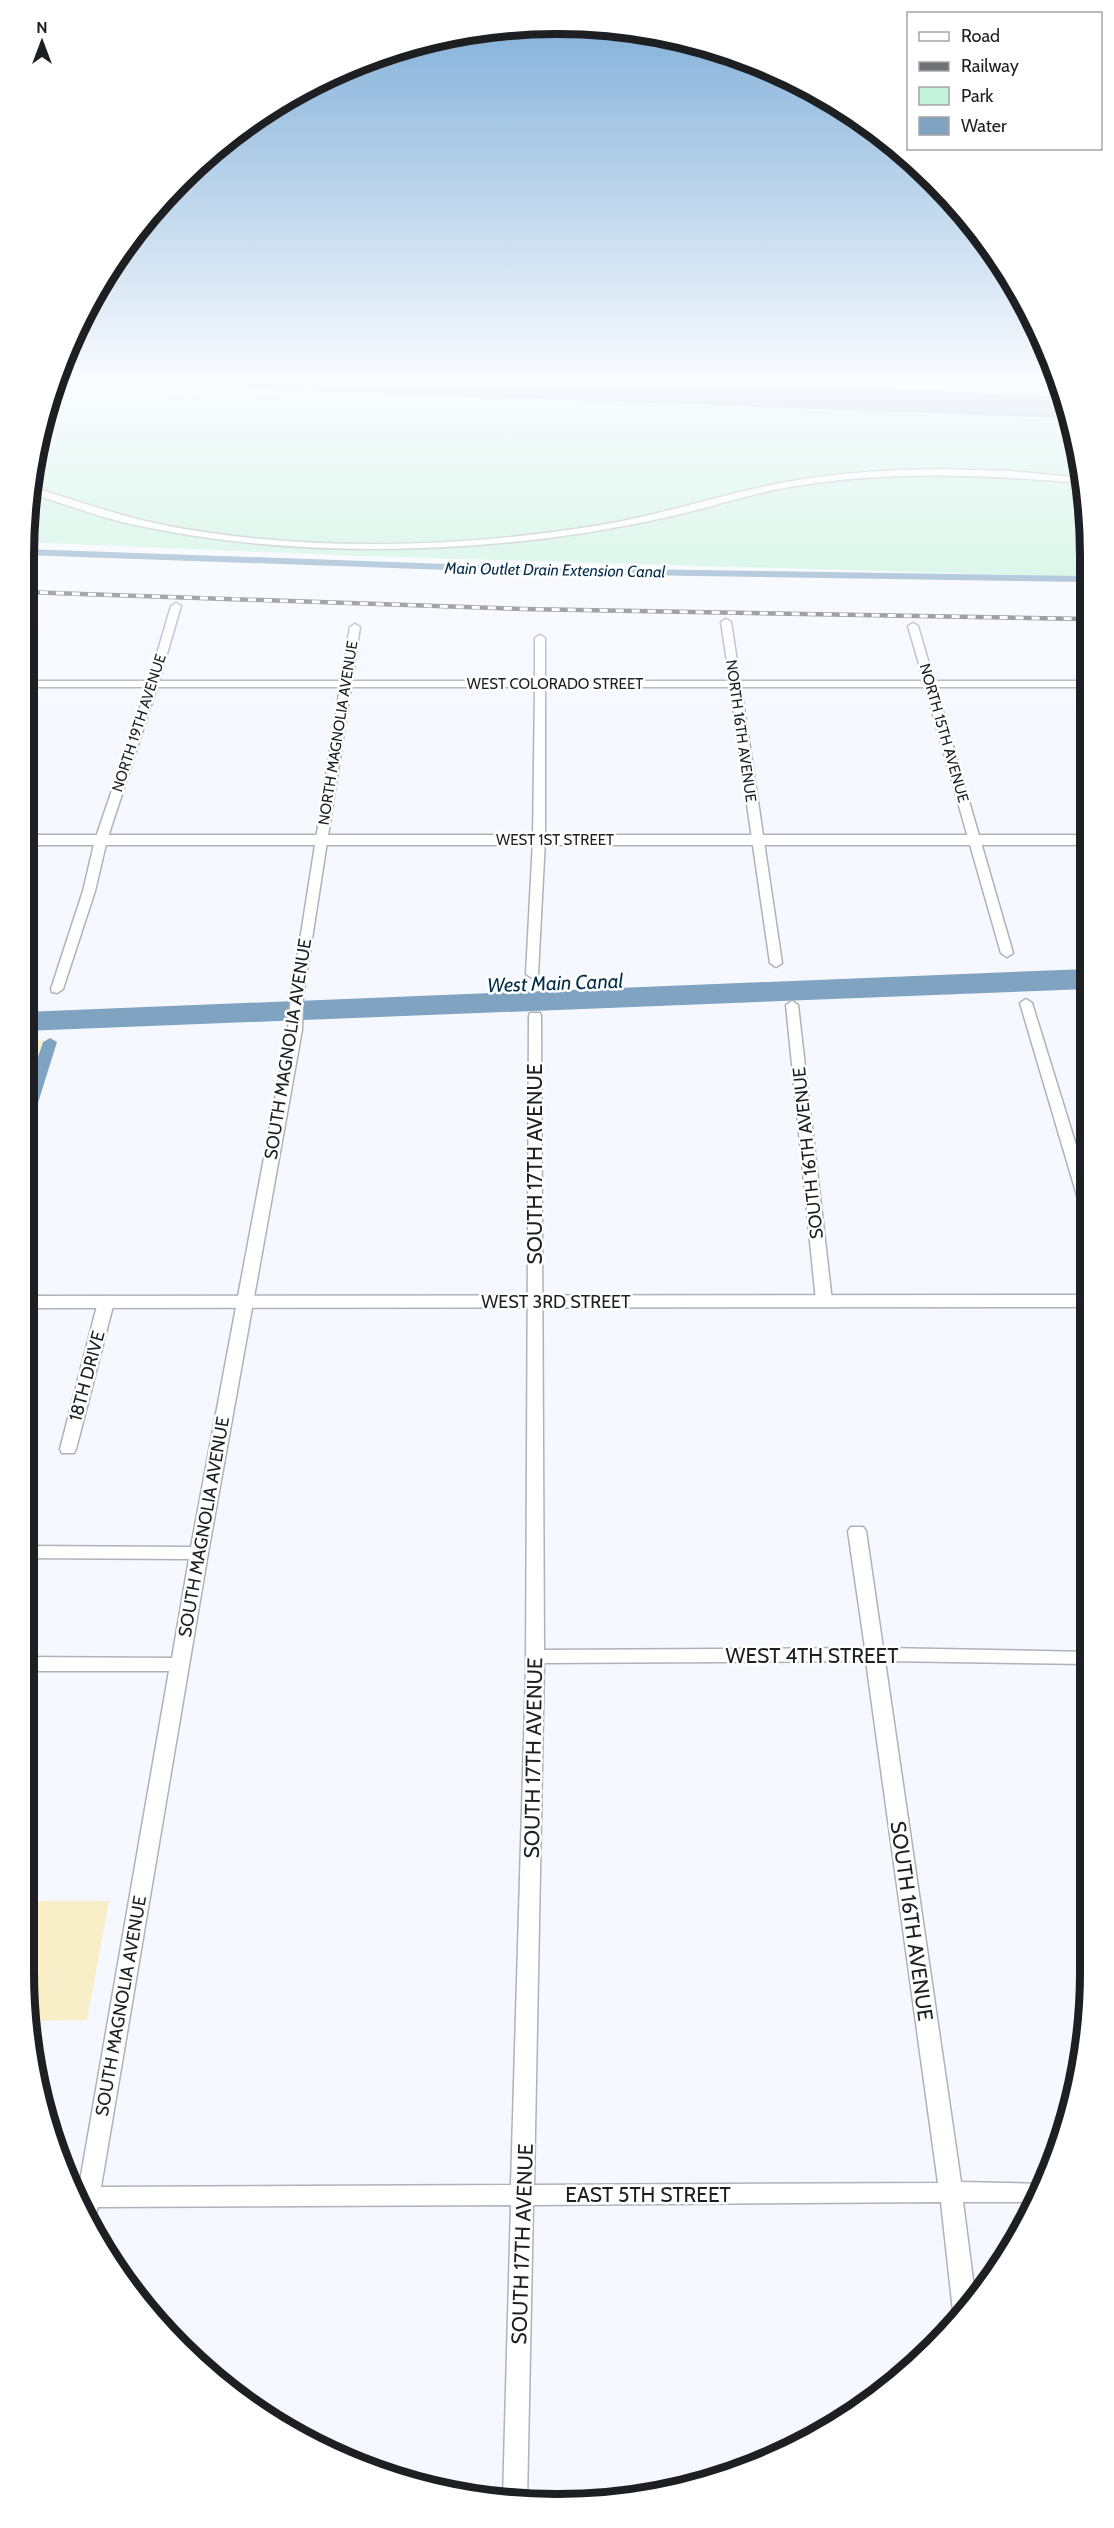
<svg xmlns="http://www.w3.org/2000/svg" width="1114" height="2528" viewBox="0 0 1114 2528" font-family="Cabin,sans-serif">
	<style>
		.green { fill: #c4f2da }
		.sand { fill: #f8efc9 }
		.water { fill: #7fa3c1 }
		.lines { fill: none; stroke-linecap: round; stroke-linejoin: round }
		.canal { fill: #7fa3c1; fill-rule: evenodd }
		.street-casing { stroke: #afb2b9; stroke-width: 3 }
		.secondary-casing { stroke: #afb2b9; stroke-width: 3 }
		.street { fill: #fff; fill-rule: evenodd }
		.secondary { fill: #fff; fill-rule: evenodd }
		.rail-casing { stroke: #6f7175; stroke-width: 4.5 }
		.rail { stroke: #fff; stroke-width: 3; stroke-dasharray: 8; stroke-linecap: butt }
		.labels { text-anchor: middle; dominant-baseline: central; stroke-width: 5; stroke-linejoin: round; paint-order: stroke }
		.far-street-label { font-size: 15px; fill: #1e1f22; stroke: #fff }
		.far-water-label { font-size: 16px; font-style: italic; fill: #002d4a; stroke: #fff }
		.street-label { font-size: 18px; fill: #1e1f22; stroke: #fff }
		.water-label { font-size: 20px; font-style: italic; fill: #002d4a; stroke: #fff }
		.near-street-label { font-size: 21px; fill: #1e1f22; stroke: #fff }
		.rim { fill: none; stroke: #1e1f22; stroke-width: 8 }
	</style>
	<rect width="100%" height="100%" fill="#f5f8ff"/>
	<path class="green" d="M 57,379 L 1067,418 L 1085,487 L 1086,577 L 361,556 L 25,542 L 34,453 Z"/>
	<path class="sand" d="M 121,380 L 284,390 L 277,396 L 221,392 L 186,396 L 166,395 L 152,389 L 111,389 Z
		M 43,1040 L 24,1098 L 24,1041 Z
		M 24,1901 L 109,1901 L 87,2020 L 32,2021 L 24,1971 Z"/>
	<path class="water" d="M 101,379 L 628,379 L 1061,396 L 1067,418 L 261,389 Z
		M 1087,969 L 1087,989 L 24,1031 L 24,1012 Z"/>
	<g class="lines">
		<path class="canal" d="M 25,549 L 563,568 L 1086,576 L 1086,582 L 563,574 L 24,555 Z
			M 50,1038 L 57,1042 L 32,1122 L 24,1127 L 24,1099 L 43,1042 Z"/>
		<defs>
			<path id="street" d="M 937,469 L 1010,471 L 1083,478 L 1084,483 C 984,475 891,470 790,487 C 753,493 718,505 681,514 C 638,524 594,532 549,538 C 408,555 261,554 122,522 C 91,514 61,503 30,493 L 31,487 C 79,501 124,518 173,527 C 313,552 461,548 601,525 C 660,515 717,496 776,484 C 829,473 883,470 937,469 Z
				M 176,603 L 181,606 L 159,681 L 341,681 L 350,627 L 355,624 L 360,627 L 352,681 L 535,681 L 535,638 L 540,635 L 545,638 L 545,681 L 730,681 L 721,622 L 726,619 L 731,622 L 740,681 L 924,681 L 908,626 L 913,623 L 918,626 L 934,681 L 1086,681 L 1086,687 L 936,687 L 1013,953 L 1007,957 L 1001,953 L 925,687 L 741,687 L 782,963 L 776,967 L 770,963 L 730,687 L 545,687 L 545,840 L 538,974 L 532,978 L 526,974 L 533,840 L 535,687 L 351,687 L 303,997 L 302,1030 L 208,1553 L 101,2187 L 511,2185 L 526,1672 L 529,1016 L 530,1013 L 540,1013 L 541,1016 L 544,1650 L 865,1648 L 848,1531 L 851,1527 L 863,1527 L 866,1531 L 883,1648 L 1089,1652 L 1089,1664 L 885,1661 L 961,2182 L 1044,2184 L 1033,2202 L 963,2202 L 975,2295 L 959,2320 L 953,2311 L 941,2202 L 533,2205 L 527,2501 L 503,2499 L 511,2205 L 98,2207 L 93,2222 L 89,2224 L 73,2188 L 79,2187 L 169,1671 L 24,1671 L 24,1657 L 172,1658 L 189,1559 L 24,1558 L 24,1546 L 191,1547 L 288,1030 L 291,997 L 340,687 L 157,687 L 107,840 L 95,891 L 63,989 L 57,993 L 52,992 L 51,989 L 83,891 L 95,840 L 147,687 L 24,687 L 24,681 L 149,681 L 171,606 ZM 866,1661 L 938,2183 L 534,2185 L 544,1663 Z
				M 1026,999 L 1032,1003 L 1088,1184 L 1088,1213 L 1081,1209 L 1020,1003 Z
				M 792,1001 L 798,1005 L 832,1301 L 824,1306 L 816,1301 L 786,1005 Z
				M 106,1297 L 114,1302 L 76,1449 L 74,1453 L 62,1453 L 60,1449 L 98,1302 Z"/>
			<path id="secondary" d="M 24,835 L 1086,835 L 1086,845 L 24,845 Z
				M 1088,1295 L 1088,1307 L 24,1308 L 24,1296 Z"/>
		</defs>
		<use href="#street" class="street-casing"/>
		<use href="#secondary" class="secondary-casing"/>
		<use href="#street" class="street"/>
		<use href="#secondary" class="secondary"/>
		<defs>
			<path id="rail" d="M 24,592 L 523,609 L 1086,619"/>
		</defs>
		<use href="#rail" class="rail-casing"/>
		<use href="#rail" class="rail"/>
	</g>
	<linearGradient id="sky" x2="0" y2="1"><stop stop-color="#7eadd8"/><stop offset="0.52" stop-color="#fafcff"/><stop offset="1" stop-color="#fafcff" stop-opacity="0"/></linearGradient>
	<rect width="1114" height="733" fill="url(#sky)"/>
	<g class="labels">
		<g class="far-street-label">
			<text x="555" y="684">WEST COLORADO STREET</text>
			<text transform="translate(139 723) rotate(-72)">NORTH 19TH AVENUE</text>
			<text transform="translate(741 731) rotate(82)">NORTH 16TH AVENUE</text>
			<text transform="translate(338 733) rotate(-81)">NORTH MAGNOLIA AVENUE</text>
			<text transform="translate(944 733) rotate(74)">NORTH 15TH AVENUE</text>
			<text x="555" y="840">WEST 1ST STREET</text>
		</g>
		<g class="far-water-label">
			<text transform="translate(555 570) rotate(1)">Main Outlet Drain Extension Canal</text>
		</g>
		<g class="street-label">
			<text transform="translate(288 1049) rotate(-81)">SOUTH MAGNOLIA AVENUE</text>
			<text transform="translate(808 1153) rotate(-96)">SOUTH 16TH AVENUE</text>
			<text x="556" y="1302">WEST 3RD STREET</text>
			<text transform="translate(87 1376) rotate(-75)">18TH DRIVE</text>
			<text transform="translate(204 1527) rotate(-80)">SOUTH MAGNOLIA AVENUE</text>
			<text transform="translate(121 2006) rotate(-80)">SOUTH MAGNOLIA AVENUE</text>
		</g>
		<g class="water-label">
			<text transform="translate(555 983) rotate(-2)">West Main Canal</text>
		</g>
		<g class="near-street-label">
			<text transform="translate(534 1164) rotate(-90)">SOUTH 17TH AVENUE</text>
			<text x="812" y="1655">WEST 4TH STREET</text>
			<text transform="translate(533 1758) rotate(-89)">SOUTH 17TH AVENUE</text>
			<text transform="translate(912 1921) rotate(82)">SOUTH 16TH AVENUE</text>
			<text x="648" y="2194">EAST 5TH STREET</text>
			<text transform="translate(522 2244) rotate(-88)">SOUTH 17TH AVENUE</text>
		</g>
	</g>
	<path d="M0 0H1114V2528H0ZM556 34H558A522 522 0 0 1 1080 556V1972A522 522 0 0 1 558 2494H556A522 522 0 0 1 34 1972V556A522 522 0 0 1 556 34Z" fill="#fff" fill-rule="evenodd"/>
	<path class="rim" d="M556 34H558A522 522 0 0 1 1080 556V1972A522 522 0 0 1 558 2494H556A522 522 0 0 1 34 1972V556A522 522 0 0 1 556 34Z"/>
	<rect x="907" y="12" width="195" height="138" fill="#ffffff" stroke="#a5a5a7" stroke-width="1.5"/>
	<rect x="919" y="32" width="30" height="9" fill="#ffffff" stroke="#a5a5a7" stroke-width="1.5"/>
	<text x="961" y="42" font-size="18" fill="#1e1f22">Road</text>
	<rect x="919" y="62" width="30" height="9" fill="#6f7175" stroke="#a5a5a7" stroke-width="1.5"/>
	<text x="961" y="72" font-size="18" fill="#1e1f22">Railway</text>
	<rect x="919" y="87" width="30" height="18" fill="#c4f2da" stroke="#a5a5a7" stroke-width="1.5"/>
	<text x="961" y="102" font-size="18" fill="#1e1f22">Park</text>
	<rect x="919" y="117" width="30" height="18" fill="#7fa3c1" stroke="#a5a5a7" stroke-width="1.5"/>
	<text x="961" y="132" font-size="18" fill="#1e1f22">Water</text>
	<g transform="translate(42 42)" stroke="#ffffff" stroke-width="4.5" paint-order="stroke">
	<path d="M0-4.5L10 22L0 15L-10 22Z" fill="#1e1f22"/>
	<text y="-9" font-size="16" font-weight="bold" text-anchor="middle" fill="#1e1f22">N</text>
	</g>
</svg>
